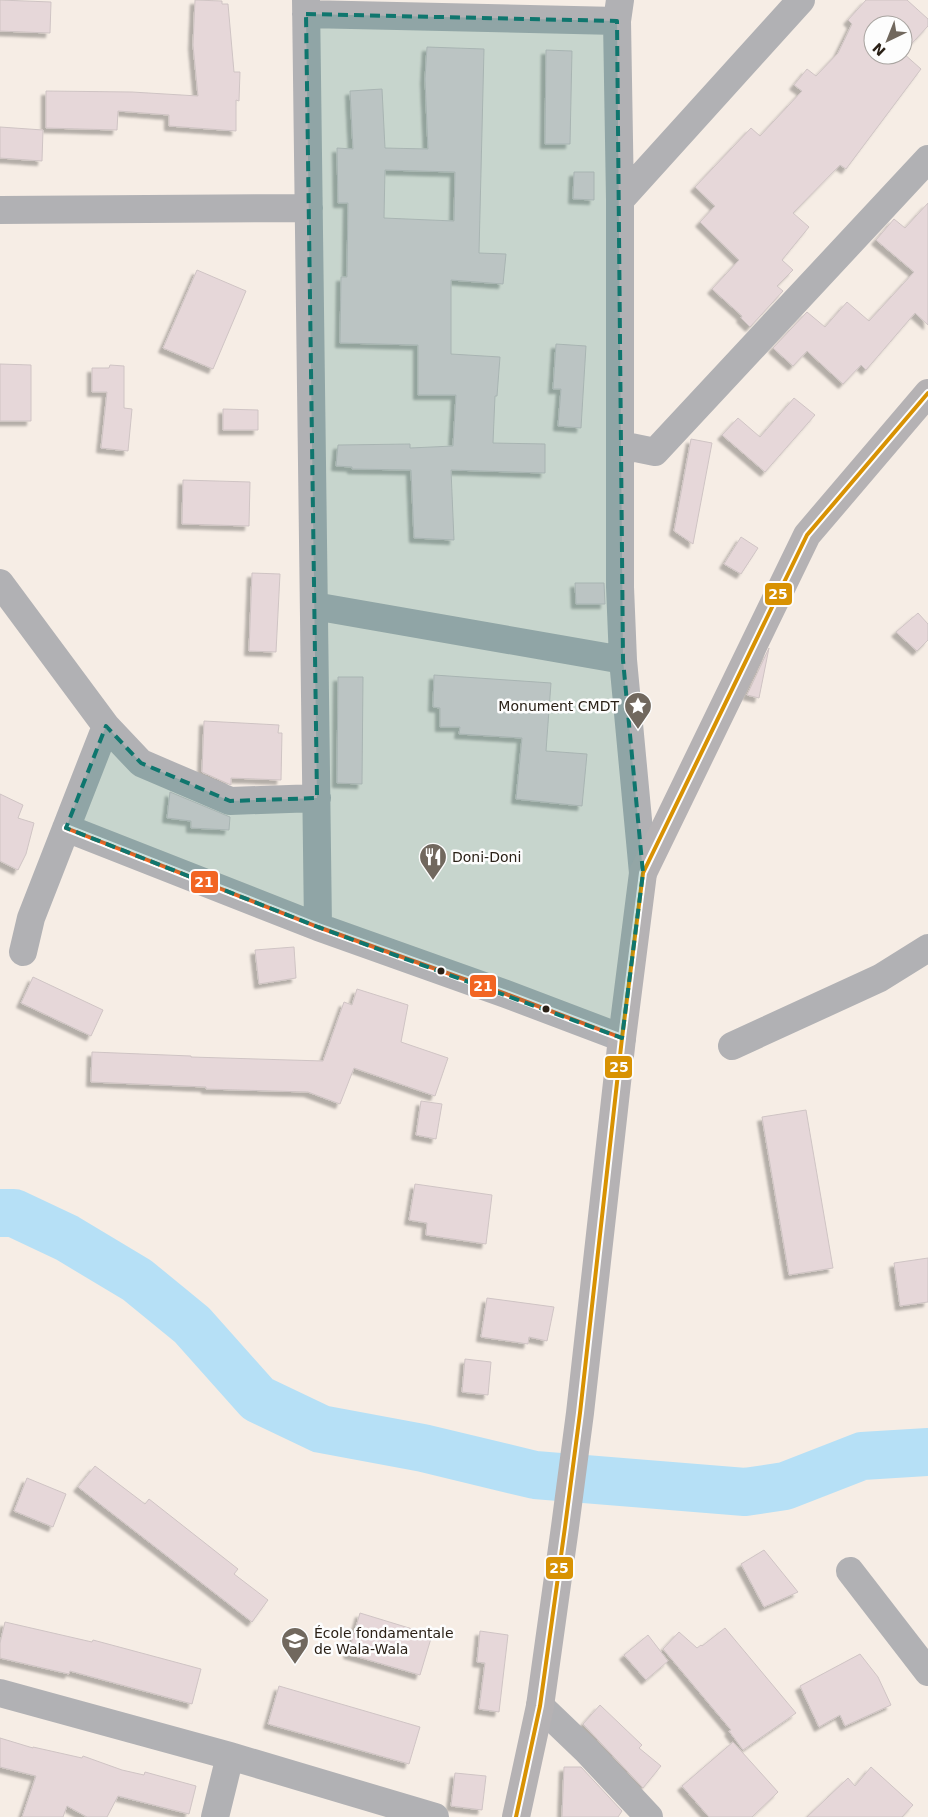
<svg xmlns="http://www.w3.org/2000/svg" width="928" height="1817" viewBox="0 0 928 1817" font-family="'DejaVu Sans',sans-serif">
	<style>
		.lines { fill: none; stroke-linecap: round; stroke-linejoin: round }
		.river { stroke: #b6e0f6; stroke-width: 48 }
		.building { fill: #e6d7d9; stroke: #cfc4c4; fill-rule: evenodd; filter: url(#shadow) }
		.minor { stroke: #b1b1b4; stroke-width: 28 }
		.major { stroke: #b5b2b4; stroke-width: 28 }
		.bus-1-casing { stroke: #fdfdfd; stroke-width: 8 }
		.bus-2-casing { stroke: #fdfdfd; stroke-width: 8 }
		.bus-1 { stroke: #f26522; stroke-width: 4 }
		.bus-2 { stroke: #d89203; stroke-width: 4 }
		.marked { fill: #0f766e; fill-opacity: 0.2; stroke: #0f766e; stroke-width: 4; stroke-dasharray: 10 6; stroke-linejoin: round }
		.bus-dot { fill: #2a2016; stroke: #fdfdfd; stroke-width: 2 }
		.labels { text-anchor: middle; dominant-baseline: central; stroke-width: 5; stroke-linejoin: round; paint-order: stroke }
		.poi-label { font-size: 14px; fill: #2a2016; stroke: #fdfdfd; text-anchor: start }
		.line-badge { stroke: #fdfdfd; stroke-width: 2 }
		.badge-label { font-size: 14px; text-anchor: middle; font-weight: bold; fill: #fff }
	</style>
	<defs>
		<filter id="shadow"><feDropShadow dx="-4.5" dy="4.5" stdDeviation="1" flood-color="#0004"/></filter>
	</defs>
	<rect width="100%" height="100%" fill="#f6ede5"/>
	<g class="lines">
		<path class="river" d="M 0,1213 L 14,1213 L 67,1238 L 137,1280 L 192,1325 L 258,1399 L 321,1429 L 423,1448 L 535,1475 L 745,1492 L 785,1486 L 862,1456 L 928,1452"/>
	</g>
	<path class="building" d="M 0,0 L 51,2 L 50,33 L 0,31 Z
		M 195,0 L 222,1 L 222,4 L 228,4 L 234,72 L 240,72 L 239,101 L 236,100 L 236,131 L 169,126 L 169,115 L 118,111 L 117,130 L 46,128 L 46,91 L 132,92 L 198,96 L 193,45 Z
		M 866,0 L 907,0 L 928,19 L 928,26 L 903,53 L 921,69 L 846,169 L 840,165 L 793,213 L 809,227 L 782,260 L 793,270 L 777,286 L 783,291 L 750,327 L 741,318 L 742,316 L 712,289 L 739,260 L 700,222 L 715,206 L 695,187 L 751,128 L 760,136 L 802,91 L 794,85 L 807,69 L 816,76 L 838,53 L 852,24 L 848,20 ZM 873,25 L 903,25 L 903,55 L 873,55 Z
		M 427,47 L 484,49 L 479,253 L 506,254 L 503,284 L 451,280 L 451,354 L 500,357 L 497,396 L 495,396 L 493,443 L 545,444 L 545,473 L 451,470 L 454,540 L 414,538 L 411,470 L 352,469 L 352,467 L 336,466 L 338,445 L 410,444 L 410,448 L 453,446 L 456,395 L 418,395 L 418,345 L 340,343 L 341,277 L 347,277 L 348,203 L 338,203 L 337,148 L 353,149 L 350,91 L 382,89 L 385,148 L 428,149 L 425,79 ZM 385,170 L 455,172 L 454,221 L 384,218 Z
		M 546,50 L 572,51 L 570,144 L 545,144 Z
		M 0,127 L 43,130 L 42,161 L 0,158 Z
		M 574,172 L 594,172 L 594,200 L 573,199 Z
		M 928,203 L 928,325 L 915,313 L 866,370 L 861,365 L 843,384 L 807,351 L 793,366 L 773,348 L 807,312 L 825,327 L 847,302 L 869,321 L 914,272 L 876,240 L 894,219 L 905,228 Z
		M 197,270 L 246,291 L 213,369 L 163,348 Z
		M 556,344 L 586,346 L 581,428 L 558,426 L 561,389 L 553,389 Z
		M 0,364 L 31,365 L 31,421 L 0,421 Z
		M 110,365 L 124,366 L 124,408 L 132,409 L 128,451 L 101,448 L 107,392 L 92,392 L 92,368 L 109,368 Z
		M 794,398 L 815,415 L 765,472 L 722,435 L 738,418 L 760,437 Z
		M 223,409 L 258,410 L 258,430 L 223,430 Z
		M 691,439 L 712,443 L 693,544 L 674,531 Z
		M 183,480 L 250,482 L 249,526 L 182,524 Z
		M 741,537 L 758,548 L 741,574 L 724,564 Z
		M 252,573 L 280,574 L 276,652 L 249,651 Z
		M 575,583 L 604,583 L 605,604 L 576,604 Z
		M 918,613 L 928,624 L 928,640 L 917,651 L 896,632 Z
		M 769,648 L 759,698 L 747,695 Z
		M 434,675 L 551,683 L 546,751 L 587,754 L 582,806 L 516,799 L 522,738 L 459,734 L 460,727 L 440,727 L 440,708 L 433,707 Z
		M 338,677 L 363,677 L 362,784 L 337,783 Z
		M 204,721 L 279,725 L 278,733 L 282,733 L 281,780 L 231,778 L 231,785 L 202,772 Z
		M 170,792 L 230,817 L 229,830 L 191,828 L 191,821 L 167,818 Z
		M 0,794 L 23,805 L 18,818 L 34,823 L 26,854 L 18,870 L 0,861 Z
		M 294,947 L 296,978 L 259,984 L 255,950 Z
		M 33,977 L 103,1010 L 91,1036 L 21,1003 Z
		M 357,989 L 408,1005 L 401,1042 L 448,1058 L 435,1096 L 354,1068 L 340,1104 L 308,1092 L 206,1089 L 206,1087 L 91,1082 L 92,1052 L 191,1056 L 191,1057 L 323,1061 L 344,1002 L 352,1005 Z
		M 421,1101 L 442,1104 L 436,1139 L 416,1135 Z
		M 806,1110 L 833,1268 L 789,1275 L 762,1117 Z
		M 415,1184 L 492,1195 L 486,1244 L 426,1235 L 427,1223 L 409,1220 Z
		M 928,1258 L 928,1302 L 900,1306 L 894,1263 Z
		M 487,1298 L 554,1307 L 547,1341 L 529,1337 L 528,1344 L 481,1337 Z
		M 465,1359 L 491,1362 L 488,1395 L 462,1392 Z
		M 95,1466 L 145,1504 L 149,1499 L 238,1569 L 234,1574 L 268,1600 L 252,1622 L 78,1487 Z
		M 27,1478 L 66,1494 L 53,1527 L 14,1511 Z
		M 764,1550 L 798,1592 L 764,1607 L 741,1564 Z
		M 360,1613 L 432,1635 L 420,1675 L 348,1654 Z
		M 5,1622 L 92,1642 L 93,1640 L 201,1669 L 192,1704 L 70,1671 L 69,1674 L 0,1658 L 0,1643 Z
		M 725,1628 L 796,1713 L 743,1750 L 729,1731 L 731,1730 L 663,1649 L 679,1632 L 697,1648 L 701,1645 L 702,1646 Z
		M 480,1631 L 508,1635 L 499,1712 L 479,1709 L 485,1663 L 477,1662 Z
		M 648,1635 L 668,1661 L 646,1680 L 624,1655 Z
		M 860,1654 L 878,1677 L 891,1705 L 845,1726 L 840,1715 L 819,1727 L 800,1686 Z
		M 279,1686 L 420,1727 L 409,1764 L 268,1724 Z
		M 600,1705 L 642,1745 L 639,1748 L 661,1766 L 643,1788 L 583,1724 Z
		M 0,1738 L 33,1748 L 33,1747 L 82,1758 L 83,1756 L 122,1770 L 144,1775 L 145,1772 L 196,1786 L 189,1814 L 118,1796 L 107,1817 L 87,1817 L 67,1806 L 63,1817 L 22,1817 L 36,1776 L 0,1767 Z
		M 733,1742 L 778,1792 L 752,1817 L 709,1817 L 682,1786 Z
		M 564,1767 L 581,1767 L 622,1811 L 618,1817 L 562,1817 Z
		M 871,1767 L 913,1805 L 902,1817 L 807,1817 L 848,1778 L 855,1786 Z
		M 455,1773 L 486,1776 L 482,1810 L 451,1806 Z"/>
	<g class="lines">
		<path class="minor" d="M 306,0 L 318,927
			M 620,0 L 617,21 L 620,200 L 620,587 L 623,660 L 643,873
			M 306,14 L 617,21
			M 620,200 L 801,0
			M 0,210 L 309,208
			M 621,445 L 655,452 L 928,159
			M 0,583 L 106,726 L 141,763 L 230,801 L 317,798
			M 314,606 L 623,660
			M 66,828 L 318,927 L 506,994 L 622,1038
			M 23,952 L 31,918 L 106,726
			M 732,1046 L 880,978 L 928,948
			M 850,1571 L 928,1672
			M 0,1693 L 230,1756 L 435,1817
			M 540,1706 L 587,1751 L 649,1817
			M 215,1817 L 230,1756"/>
		<path class="major" d="M 516,1817 L 540,1706 L 565,1527 L 580,1413 L 622,1038 L 643,873 L 807,535 L 928,393"/>
		<defs>
			<path id="bus-1" d="M 66,828 L 318,927 L 506,994 L 622,1038"/>
			<path id="bus-2" d="M 516,1817 L 540,1706 L 565,1527 L 580,1413 L 622,1038 L 643,873 L 807,535 L 928,393"/>
		</defs>
		<use href="#bus-1" class="bus-1-casing"/>
		<use href="#bus-2" class="bus-2-casing"/>
		<use href="#bus-1" class="bus-1"/>
		<use href="#bus-2" class="bus-2"/>
	</g>
	<path class="marked" d="M 306,14 L 617,21 L 623,660 L 643,873 L 622,1038 L 318,927 L 66,828 L 106,726 L 141,763 L 230,801 L 317,798 Z"/>
	<defs>
		<symbol id="sight-pin" viewBox="-11 -11 22 30"><path d="M0 17L-7.5 6A9.5 9.5 0 1 1 7.5 6Z" fill="#71685e" stroke="#fdfdfd"/><path d="M0-6L1.8-2.2L6-1.7L2.9 1.2L3.7 5.4L0 3.3L-3.7 5.4L-2.9 1.2L-6-1.7L-1.8-2.2Z" fill="#fff"/></symbol>
		<symbol id="restaurant-pin" viewBox="-11 -11 22 30"><path d="M0 17L-7.5 6A9.5 9.5 0 1 1 7.5 6Z" fill="#71685e" stroke="#fdfdfd"/><path d="M-5-6h1v4h1v-4h1v4h1v-4h1v5L-1.5 .5V6h-2V.5L-5-1ZM5-6V6H3V1.5H1.5Q1.5-4 5-6Z" fill="#fff"/></symbol>
		<symbol id="school-pin" viewBox="-11 -11 22 30"><path d="M0 17L-7.5 6A9.5 9.5 0 1 1 7.5 6Z" fill="#71685e" stroke="#fdfdfd"/><path d="M0-5L7-2L0 1L-7-2ZM-4 1L0 2.5L4 1V4Q0 6-4 4Z" fill="#fff"/></symbol>
	</defs>
	<g fill-rule="evenodd">
		<use href="#sight-pin" x="622" y="690" width="32" height="43"/>
		<use href="#restaurant-pin" x="417" y="841" width="32" height="43"/>
		<use href="#school-pin" x="279" y="1625" width="32" height="43"/>
	</g>
	<g class="bus-dot">
		<circle cx="441" cy="971" r="4.5"/>
		<circle cx="546" cy="1009" r="4.5"/>
	</g>
	<g class="labels">
		<g class="poi-label">
			<text x="619" y="706" text-anchor="end">Monument CMDT</text>
			<text x="452" y="857">Doni-Doni</text>
			<text x="314" y="1633">École fondamentale<tspan x="314" dy="16">de Wala-Wala</tspan></text>
		</g>
	</g>
	<g class="line-badge">
		<rect x="764" y="582" width="29" height="24" rx="5" fill="#d89203"/>
		<rect x="190" y="870" width="29" height="24" rx="5" fill="#f26522"/>
		<rect x="469" y="974" width="28" height="24" rx="5" fill="#f26522"/>
		<rect x="604" y="1055" width="29" height="24" rx="5" fill="#d89203"/>
		<rect x="545" y="1556" width="29" height="24" rx="5" fill="#d89203"/>
	</g>
	<g class="badge-label">
		<text x="778" y="599">25</text>
		<text x="204" y="887">21</text>
		<text x="483" y="991">21</text>
		<text x="619" y="1072">25</text>
		<text x="559" y="1573">25</text>
	</g>
	<g transform="translate(888 40) rotate(223)"><circle r="24" fill="#fdfdfd" stroke="#a9a5a1"/>
	<path d="M0-4L9 19L0 12L-9 19Z" fill="#71685e"/>
	<text y="-8" font-size="14" font-weight="bold" text-anchor="middle" fill="#2a2016">N</text>
	</g>
</svg>
